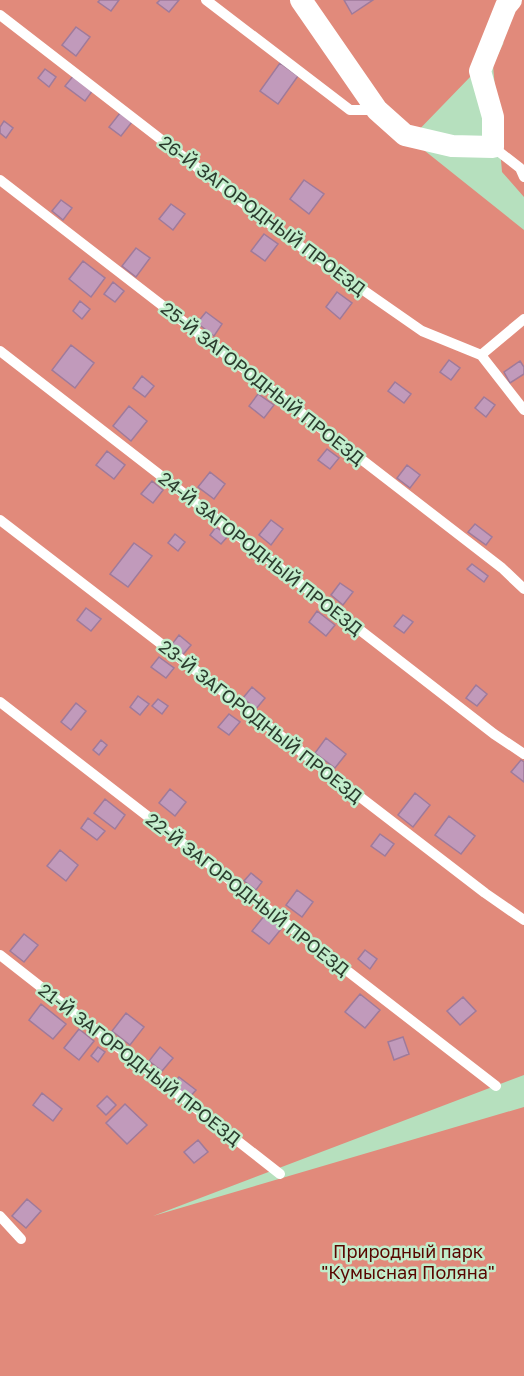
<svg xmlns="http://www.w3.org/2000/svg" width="524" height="1376" viewBox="0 0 524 1376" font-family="'Golos Text',sans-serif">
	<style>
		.green { fill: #e18a7b }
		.building { fill: #c19abb; stroke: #9f7a9a; stroke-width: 1.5 }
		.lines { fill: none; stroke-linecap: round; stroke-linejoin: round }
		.service { stroke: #fff; stroke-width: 10 }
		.minor { stroke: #fff; stroke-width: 22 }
		.labels { text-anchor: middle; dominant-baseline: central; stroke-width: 5; stroke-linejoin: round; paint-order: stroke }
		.street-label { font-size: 18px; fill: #2b3c2e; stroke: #c2edcb }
		.park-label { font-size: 18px; fill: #580600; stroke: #c2edcb }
	</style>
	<rect width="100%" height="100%" fill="#b6e0be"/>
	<path class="green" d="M 0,0 L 524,0 L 524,197 L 502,172 L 493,65 L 504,42 L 410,139 L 524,230 L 524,1075 L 153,1216 L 524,1107 L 524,1376 L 0,1376 Z"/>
	<path class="building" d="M 100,0 L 119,0 L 111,11 L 98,2 Z
		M 160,0 L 179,0 L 169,12 L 157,3 Z
		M 344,0 L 373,0 L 352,14 Z
		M 76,27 L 90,37 L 76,56 L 62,45 Z
		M 280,63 L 298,76 L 278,104 L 260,91 Z
		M 45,69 L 56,77 L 49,87 L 38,78 Z
		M 74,75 L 93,90 L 85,101 L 65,86 Z
		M 120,113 L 132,122 L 121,136 L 109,127 Z
		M 4,121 L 13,128 L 6,138 L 0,133 L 0,127 Z
		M 304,180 L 324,194 L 309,214 L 290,199 Z
		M 61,200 L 72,208 L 63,220 L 52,211 Z
		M 171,204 L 185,214 L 173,230 L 159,219 Z
		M 264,234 L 278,244 L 265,261 L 251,251 Z
		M 136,248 L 150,258 L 136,277 L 122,266 Z
		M 83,261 L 105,278 L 91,297 L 69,279 Z
		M 113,282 L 124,291 L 115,302 L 104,294 Z
		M 337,292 L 352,303 L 340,319 L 326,307 Z
		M 80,301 L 90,309 L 82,319 L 73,311 Z
		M 206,312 L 222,324 L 214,336 L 197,323 Z
		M 71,345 L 94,363 L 75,388 L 52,370 Z
		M 449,360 L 460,368 L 451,380 L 440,372 Z
		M 520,361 L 524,367 L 524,374 L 510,383 L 504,372 Z
		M 142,376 L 154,386 L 145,397 L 133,388 Z
		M 395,382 L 411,394 L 404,403 L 388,391 Z
		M 258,394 L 274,405 L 264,418 L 249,406 Z
		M 484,397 L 495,405 L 486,417 L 475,408 Z
		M 129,406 L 147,421 L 131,441 L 113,426 Z
		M 327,449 L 339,458 L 330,469 L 318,460 Z
		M 107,451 L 125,465 L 114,479 L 96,465 Z
		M 407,465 L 420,475 L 410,488 L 397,478 Z
		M 210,472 L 225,484 L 214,499 L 198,487 Z
		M 152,481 L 163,490 L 153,503 L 141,494 Z
		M 271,520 L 283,529 L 271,545 L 259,535 Z
		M 475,524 L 492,537 L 486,545 L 468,532 Z
		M 216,527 L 228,536 L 221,544 L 210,535 Z
		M 175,534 L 185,542 L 178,551 L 168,543 Z
		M 134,543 L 152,556 L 128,587 L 110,574 Z
		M 472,564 L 488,576 L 484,582 L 467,569 Z
		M 340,583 L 353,592 L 343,605 L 331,595 Z
		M 86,608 L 101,619 L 91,631 L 77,620 Z
		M 317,611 L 335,625 L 326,636 L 309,622 Z
		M 403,615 L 413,622 L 404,633 L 394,626 Z
		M 179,635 L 191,645 L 181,657 L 169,648 Z
		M 159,657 L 174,668 L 166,678 L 151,667 Z
		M 476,685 L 487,694 L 477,706 L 466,698 Z
		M 252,687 L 265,698 L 256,709 L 243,698 Z
		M 138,696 L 149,704 L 140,715 L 130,707 Z
		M 158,699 L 168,706 L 162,714 L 152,706 Z
		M 76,703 L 86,711 L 71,730 L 61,722 Z
		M 229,714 L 240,722 L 229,735 L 218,727 Z
		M 326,738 L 346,754 L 335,768 L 315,753 Z
		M 101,740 L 107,745 L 99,755 L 93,750 Z
		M 521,760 L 524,762 L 524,782 L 511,772 Z
		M 170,789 L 186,802 L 175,816 L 159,803 Z
		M 415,793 L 430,805 L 413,827 L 398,815 Z
		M 105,799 L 125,815 L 115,829 L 94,813 Z
		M 449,816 L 475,836 L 461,854 L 435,835 Z
		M 88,818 L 105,831 L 97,840 L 81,828 Z
		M 380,834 L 394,844 L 385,856 L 371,846 Z
		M 60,850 L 78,865 L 66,881 L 47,866 Z
		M 251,873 L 262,882 L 256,890 L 244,881 Z
		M 297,890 L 313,902 L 302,917 L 286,905 Z
		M 265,915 L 282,928 L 269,944 L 252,931 Z
		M 24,934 L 38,945 L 24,962 L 10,951 Z
		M 365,950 L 377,959 L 370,969 L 358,959 Z
		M 360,994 L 380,1010 L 365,1028 L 345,1012 Z
		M 463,997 L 476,1011 L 460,1025 L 447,1011 Z
		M 41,1004 L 66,1024 L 53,1039 L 29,1020 Z
		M 126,1013 L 144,1027 L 130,1045 L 112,1031 Z
		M 79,1029 L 94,1041 L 79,1060 L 64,1048 Z
		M 403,1037 L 409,1054 L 394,1060 L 388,1042 Z
		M 98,1047 L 105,1052 L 98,1062 L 91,1056 Z
		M 160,1047 L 173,1058 L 162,1071 L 149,1061 Z
		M 179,1077 L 196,1090 L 189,1098 L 172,1085 Z
		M 42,1093 L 62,1109 L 53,1121 L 33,1105 Z
		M 107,1096 L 116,1105 L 106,1115 L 97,1106 Z
		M 125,1104 L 147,1125 L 127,1144 L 106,1123 Z
		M 198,1140 L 208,1152 L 194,1163 L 184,1152 Z
		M 27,1199 L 41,1211 L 26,1228 L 12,1216 Z"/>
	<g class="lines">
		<path class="service" d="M 206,0 L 350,110 L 375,110
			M 0,15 L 287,237 L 422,331 L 481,355 L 524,410
			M 493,147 L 520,168 L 524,177
			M 0,180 L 502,568 L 524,589
			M 0,351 L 494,734 L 524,754
			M 481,355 L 524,319
			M 0,520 L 485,893 L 524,920
			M 0,702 L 496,1086
			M 0,955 L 280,1174
			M 0,1216 L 21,1239"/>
		<path class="minor" d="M 301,0 L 377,110 L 405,135 L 452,146 L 493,147 L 493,117 L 480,71 L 506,6 L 511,0"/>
	</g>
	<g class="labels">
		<g class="street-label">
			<text transform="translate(263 215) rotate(37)">26-Й ЗАГОРОДНЫЙ ПРОЕЗД</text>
			<text transform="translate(263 383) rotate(38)">25-Й ЗАГОРОДНЫЙ ПРОЕЗД</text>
			<text transform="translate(261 553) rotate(38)">24-Й ЗАГОРОДНЫЙ ПРОЕЗД</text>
			<text transform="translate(261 721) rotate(38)">23-Й ЗАГОРОДНЫЙ ПРОЕЗД</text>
			<text transform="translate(248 894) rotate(38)">22-Й ЗАГОРОДНЫЙ ПРОЕЗД</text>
			<text transform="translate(140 1064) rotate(38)">21-Й ЗАГОРОДНЫЙ ПРОЕЗД</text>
		</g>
		<g class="park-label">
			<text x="408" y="1251">Природный парк<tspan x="408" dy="21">"Кумысная Поляна"</tspan></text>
		</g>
	</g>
</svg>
